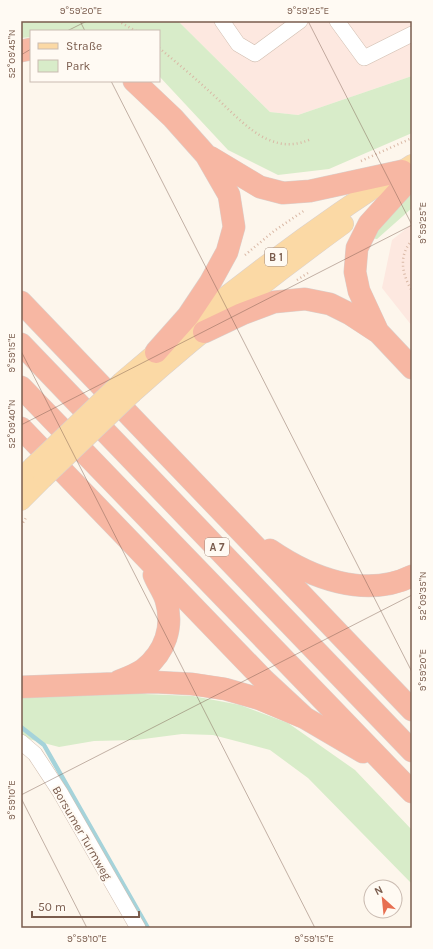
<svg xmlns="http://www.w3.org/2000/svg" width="433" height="949" viewBox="0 0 433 949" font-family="Karla,sans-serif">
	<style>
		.commercial { fill: #fde8e0 }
		.green { fill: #d8ecc9 }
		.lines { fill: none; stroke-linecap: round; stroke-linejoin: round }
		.stream { stroke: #a5d3da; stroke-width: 4.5 }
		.minor-casing { stroke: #d1beb0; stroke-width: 16 }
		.major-casing { stroke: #dad1cd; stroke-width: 20 }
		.highway-casing { stroke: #dad1cd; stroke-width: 23 }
		.path { stroke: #d9b8a5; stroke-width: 2.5; stroke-dasharray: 1 3; stroke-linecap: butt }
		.minor { stroke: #fff; stroke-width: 15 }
		.major { stroke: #fbd9a5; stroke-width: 19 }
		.highway { stroke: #f7b7a3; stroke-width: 22 }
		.major-bridge-casing { stroke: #dad1cd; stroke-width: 20; stroke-linecap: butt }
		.major-bridge { stroke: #fbd9a5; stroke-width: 19 }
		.ticks { fill: none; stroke: #7a5c4d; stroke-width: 1; stroke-opacity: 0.45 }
		.labels { text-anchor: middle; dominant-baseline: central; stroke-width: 4; stroke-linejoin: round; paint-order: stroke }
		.shield { fill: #fffaf3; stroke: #a28b7f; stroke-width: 1 }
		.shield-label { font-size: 11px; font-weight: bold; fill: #7a5c4d }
		.street-label { font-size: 12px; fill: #7a5c4d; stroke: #fffaf3 }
		.neatline { fill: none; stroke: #7a5c4d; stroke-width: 1.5 }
		.ticks-label { font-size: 10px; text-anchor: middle; fill: #7a5c4d }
	</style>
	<rect width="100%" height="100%" fill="#fdf6ec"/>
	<path class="commercial" d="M 178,21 L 412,21 L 412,76 L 298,115 L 270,112 Z
		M 412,224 L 412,326 L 382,288 L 392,240 Z"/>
	<path class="green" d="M 21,21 L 178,21 L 270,112 L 298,115 L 412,76 L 412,133 L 329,169 L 278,175 L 228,150 L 159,76 L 159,31 L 31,31 L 31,37 L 21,38 Z
		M 412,192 L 412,208 L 377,239 L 369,238 Z
		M 120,693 L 193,696 L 240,705 L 288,723 L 355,770 L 412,830 L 412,884 L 308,778 L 270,750 L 213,735 L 182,734 L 136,740 L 94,741 L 59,747 L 21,737 L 21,696 Z"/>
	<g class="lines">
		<path class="stream" d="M 21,727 L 44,745 L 148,928"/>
		<defs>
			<path id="minor" d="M 222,21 L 238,44 L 255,54 L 300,21
				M 337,21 L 364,58 L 412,34
				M 21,742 L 35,754 L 60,792 L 138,928"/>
			<path id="major" d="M 122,381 C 214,302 309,229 412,164
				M 133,393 C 200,333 271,277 344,224
				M 21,478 L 32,467
				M 21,501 L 43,479"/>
			<path id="highway" d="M 21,51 L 31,49
				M 134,81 L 173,118 L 206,155 L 229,195 L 234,227 L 227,252 L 210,283 L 188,316 L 156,352
				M 210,157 L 260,187 L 283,193 L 310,191 L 402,171
				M 21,302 L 412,710
				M 204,332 L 242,314 L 274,302 L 305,299 L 330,304 L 350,314 L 379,333 L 412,368
				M 378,332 L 359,291 L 355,272 L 357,248 L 369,224 L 408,181
				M 21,344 L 412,751
				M 21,387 L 412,792
				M 21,428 L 263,679 L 305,718
				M 270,550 C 311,578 365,599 412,576
				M 119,681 C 127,678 137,674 144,669 C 165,652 174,627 166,600 C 163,591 157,583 154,575
				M 21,687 L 154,682 L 192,684 L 225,689 L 260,699 L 305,718 L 363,752"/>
		</defs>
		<use href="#minor" class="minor-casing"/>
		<use href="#major" class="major-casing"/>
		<use href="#highway" class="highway-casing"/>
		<path class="path" d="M 118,21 L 136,31
			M 159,48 C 176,62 194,77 210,92 C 226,106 248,131 267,139 C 282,146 296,146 311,139
			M 361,161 L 412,138
			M 412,240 C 398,256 402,274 412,291
			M 245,255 L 274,231 L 305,210
			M 297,280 L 308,273
			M 21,526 L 27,516"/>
		<use href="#minor" class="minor"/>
		<use href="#major" class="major"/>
		<use href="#highway" class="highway"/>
		<defs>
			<path id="major-bridge" d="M 32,467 L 122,381
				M 43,479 L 133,393"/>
		</defs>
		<use href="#major-bridge" class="major-bridge-casing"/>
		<use href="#major-bridge" class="major-bridge"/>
	</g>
	<path class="ticks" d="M 80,21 L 85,31M 308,21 L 412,225M 67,31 L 87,21M 21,55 L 31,49M 111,81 L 412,672M 21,351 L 315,928M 21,425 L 412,225M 21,795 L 412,595M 21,798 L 87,928"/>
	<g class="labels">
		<g class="shield">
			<rect x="265" y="248" width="22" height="18" rx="3"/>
			<rect x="205" y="538" width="24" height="18" rx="3"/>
		</g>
		<g class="shield-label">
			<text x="276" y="257">B 1</text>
			<text x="217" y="547">A 7</text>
		</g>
		<g class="street-label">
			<text transform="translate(82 833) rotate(60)">Borsumer Turmweg</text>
		</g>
	</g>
	<rect width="433" height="949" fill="none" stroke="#fffaf3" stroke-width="44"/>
	<rect x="30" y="30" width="130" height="52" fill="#fffaf3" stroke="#cabbb1"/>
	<rect x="38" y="43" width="20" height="6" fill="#fbd9a5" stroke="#cabbb1"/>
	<text x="66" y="50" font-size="12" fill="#7a5c4d">Straße</text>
	<rect x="38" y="60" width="20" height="12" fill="#d8ecc9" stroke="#cabbb1"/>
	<text x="66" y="70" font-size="12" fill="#7a5c4d">Park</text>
	<g transform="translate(383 899) rotate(333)"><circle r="19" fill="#fffaf3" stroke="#cabbb1"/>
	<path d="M0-3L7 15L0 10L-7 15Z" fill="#e76f51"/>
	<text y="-6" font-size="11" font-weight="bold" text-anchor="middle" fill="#7a5c4d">N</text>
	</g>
	<path d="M32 911v6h107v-6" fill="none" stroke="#7a5c4d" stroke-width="2"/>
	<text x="38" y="911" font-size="12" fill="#7a5c4d" stroke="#fffaf3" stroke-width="3" paint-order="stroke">50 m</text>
	<rect x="22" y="22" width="389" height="905" class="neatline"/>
	<g class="ticks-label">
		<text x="81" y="14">9°59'20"E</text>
		<text x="308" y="14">9°59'25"E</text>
		<text transform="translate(11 54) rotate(-90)" y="4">52°09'45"N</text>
		<text transform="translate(422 223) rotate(-90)" y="4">9°59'25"E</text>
		<text transform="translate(11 353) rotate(-90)" y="4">9°59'15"E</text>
		<text transform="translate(11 424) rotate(-90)" y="4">52°09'40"N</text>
		<text transform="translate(422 596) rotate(-90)" y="4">52°09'35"N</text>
		<text transform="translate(422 670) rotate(-90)" y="4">9°59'20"E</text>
		<text transform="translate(11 800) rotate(-90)" y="4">9°59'10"E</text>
		<text x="87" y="942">9°59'10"E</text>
		<text x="314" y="942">9°59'15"E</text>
	</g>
</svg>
